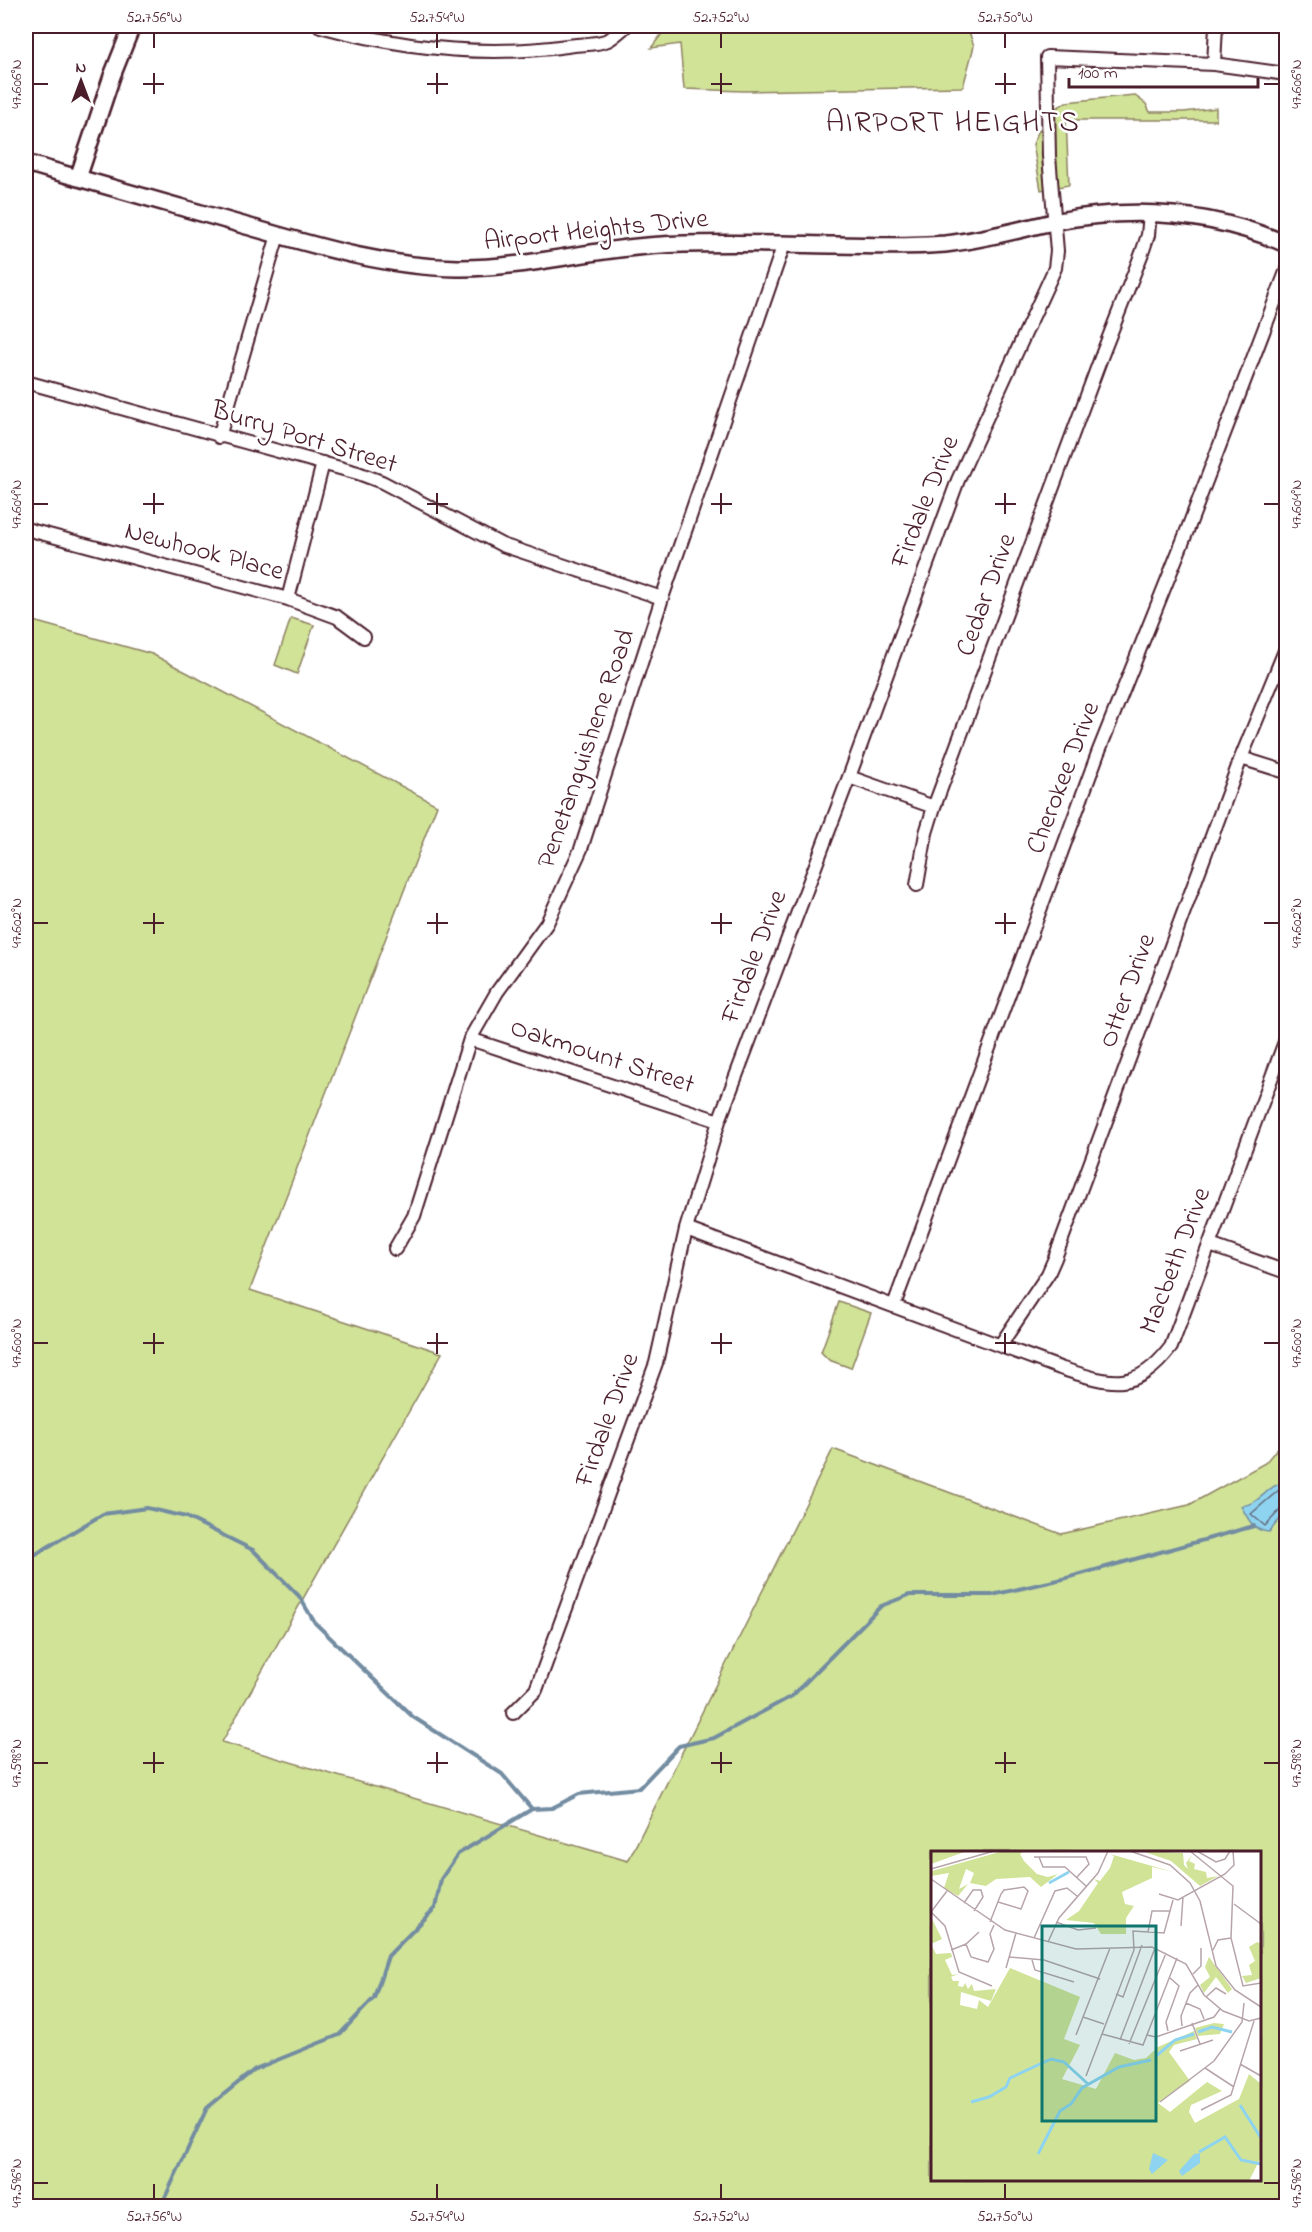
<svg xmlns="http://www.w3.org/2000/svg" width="1312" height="2232" viewBox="0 0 1312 2232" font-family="'Indie Flower',sans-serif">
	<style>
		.green { fill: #d0e397; stroke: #8d8161; stroke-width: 1.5; fill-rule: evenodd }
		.water { fill: #8ed4f0; stroke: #738ca1; stroke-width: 1.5 }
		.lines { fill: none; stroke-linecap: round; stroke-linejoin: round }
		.shore { stroke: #65677a; stroke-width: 1.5 }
		.stream { stroke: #738ca1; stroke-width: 4 }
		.minor-casing { stroke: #4a1f2b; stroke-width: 16 }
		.tertiary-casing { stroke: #4a1f2b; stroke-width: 20 }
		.minor { stroke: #fff; stroke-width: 12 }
		.tertiary { stroke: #fff; stroke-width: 15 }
		.ticks { fill: none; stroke: #4a1f2b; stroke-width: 2 }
		.labels { text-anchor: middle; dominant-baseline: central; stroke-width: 5; stroke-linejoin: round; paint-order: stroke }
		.street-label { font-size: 27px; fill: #4a1f2b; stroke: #fff }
		.quarter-label { font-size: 30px; letter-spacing: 1.5px; fill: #4a1f2b; stroke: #fff }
		.inset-river { fill: none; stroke: #8ed4f0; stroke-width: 3 }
		.inset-road { fill: none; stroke: #b7a5aa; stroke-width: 1.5 }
		.view { fill: #0f766e; fill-opacity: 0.15; stroke: #0f766e; stroke-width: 3 }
		.inset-edge { fill: none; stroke: #4a1f2b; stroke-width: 3 }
		.neatline { fill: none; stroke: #4a1f2b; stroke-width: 2 }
		.ticks-label { font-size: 15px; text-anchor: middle; fill: #4a1f2b }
	</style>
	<rect width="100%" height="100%" fill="#fff"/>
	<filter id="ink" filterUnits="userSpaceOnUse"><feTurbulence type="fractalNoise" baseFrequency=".0167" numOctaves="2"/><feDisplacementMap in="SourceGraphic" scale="12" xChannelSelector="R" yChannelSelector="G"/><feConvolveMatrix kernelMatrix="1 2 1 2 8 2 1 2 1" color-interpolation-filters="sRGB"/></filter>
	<g filter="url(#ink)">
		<path class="green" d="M 659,26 L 967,26 L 974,46 L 963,87 L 744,91 L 684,89 L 680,44 L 651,48 L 661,35 Z
			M 1134,95 L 1146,104 L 1150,112 L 1184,112 L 1216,108 L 1216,120 L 1066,120 L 1069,185 L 1041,190 L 1033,144 L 1039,130 L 1049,121 L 1055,109 L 1066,102 Z
			M 291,618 L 314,625 L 297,674 L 275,665 Z
			M 26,619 L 152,654 L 437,805 L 250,1290 L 442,1353 L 222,1742 L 628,1861 L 833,1449 L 1061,1534 L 1189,1505 L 1265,1463 L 1286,1438 L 1286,2206 L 26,2206 ZM 932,1852 L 1260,1852 L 1260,2180 L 932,2180 Z
			M 839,1302 L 871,1313 L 851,1368 L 829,1360 L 821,1352 Z"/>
		<path class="water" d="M 1286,1482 L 1286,1512 L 1269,1532 C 1252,1531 1248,1518 1241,1506 C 1260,1505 1268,1484 1286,1482 Z"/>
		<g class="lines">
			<path class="shore" d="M 1286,1488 L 1280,1489 L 1251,1514 L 1265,1526 L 1280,1510 L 1286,1508"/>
			<path class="stream" d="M 26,1560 L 103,1514 L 147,1508 L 186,1517 L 253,1550 L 299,1596 L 315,1623 L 413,1717 L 502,1774 L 532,1809
				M 161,2206 L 207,2108 L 255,2069 L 339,2035 L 374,1998 L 388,1956 L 435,1908 L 441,1879 L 458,1854 L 532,1809 L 552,1808 L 579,1794 L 639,1788 L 679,1746 L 714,1738 L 792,1696 L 881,1606 L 909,1595 L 992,1595 L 1063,1579 L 1254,1526"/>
			<defs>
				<path id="minor" d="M 320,26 C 401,48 483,58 567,46 C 579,44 597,45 608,40 C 614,37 621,30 626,26
					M 1214,64 L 1216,26
					M 26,382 L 358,473 L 382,482 L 502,545 L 662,598
					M 219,437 L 278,235
					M 26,529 L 288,599 L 337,617 L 364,637
					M 288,599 L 323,463
					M 1241,758 L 1286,772
					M 849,777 L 934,807 L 1102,355 L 1142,253 L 1148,235 L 1150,213
					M 917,885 L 926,833 L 934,807
					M 470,1039 L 719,1121
					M 686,1229 L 1060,1368 C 1110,1384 1135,1394 1171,1347 L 1286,1039
					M 1210,1245 L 1286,1272
					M 395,1249 L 414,1216 L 470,1039 L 497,992 L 547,923 L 581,849 L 662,598 L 784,244
					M 894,1305 L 1098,753 L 1185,536 L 1286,272
					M 1001,1344 L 1048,1274 L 1055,1258 L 1241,758 L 1286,648
					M 513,1713 L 536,1690 L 656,1363 L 686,1229 L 719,1121 L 849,777 L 958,480 L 1055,268 L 1057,251 L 1049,156 L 1047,57 L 1214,64 L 1286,74"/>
				<path id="tertiary" d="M 26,163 C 98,184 170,204 243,225 C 313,245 383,267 457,268 C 526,269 593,248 662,245 C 719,242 778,244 836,245 C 872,246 909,247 945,244 C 982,240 1017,230 1053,222 C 1132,206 1212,212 1286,244
					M 78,178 L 112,76 L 132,26"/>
			</defs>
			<use href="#minor" class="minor-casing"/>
			<use href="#tertiary" class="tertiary-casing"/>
			<use href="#minor" class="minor"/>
			<use href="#tertiary" class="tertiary"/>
		</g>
	</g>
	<path class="ticks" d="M 154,33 L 154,48M 437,33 L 437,48M 721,33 L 721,48M 1005,33 L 1005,48M 154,73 L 154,94M 437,73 L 437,94M 721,73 L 721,94M 1005,73 L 1005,94M 33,84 L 48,84M 143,84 L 164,84M 427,84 L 448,84M 711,84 L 732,84M 995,84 L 1016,84M 1264,84 L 1279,84M 154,493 L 154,514M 437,493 L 437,514M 721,493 L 721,514M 1005,493 L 1005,514M 33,504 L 48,504M 143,504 L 164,504M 427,504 L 448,504M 711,504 L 732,504M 995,504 L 1016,504M 1264,504 L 1279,504M 154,913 L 154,934M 437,913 L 437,934M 721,913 L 721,934M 1005,913 L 1005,934M 33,923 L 48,923M 143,923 L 164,923M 427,923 L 448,923M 711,923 L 732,923M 995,923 L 1016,923M 1264,923 L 1279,923M 154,1333 L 154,1354M 437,1333 L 437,1354M 721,1333 L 721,1354M 1005,1333 L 1005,1354M 33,1343 L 48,1343M 143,1343 L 164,1343M 427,1343 L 448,1343M 711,1343 L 732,1343M 995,1343 L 1016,1343M 1264,1343 L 1279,1343M 154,1752 L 154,1773M 437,1752 L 437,1773M 721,1752 L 721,1773M 1005,1752 L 1005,1773M 33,1763 L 48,1763M 143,1763 L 164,1763M 427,1763 L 448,1763M 711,1763 L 732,1763M 995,1763 L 1016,1763M 1264,1763 L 1279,1763M 33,2183 L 48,2183M 1264,2183 L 1279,2183M 154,2184 L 154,2199M 437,2184 L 437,2199M 721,2184 L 721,2199M 1005,2184 L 1005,2199"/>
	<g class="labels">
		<g class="street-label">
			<text transform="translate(596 231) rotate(-6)">Airport Heights Drive</text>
			<text transform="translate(304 438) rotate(17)">Burry Port Street</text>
			<text transform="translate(926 502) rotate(-68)">Firdale Drive</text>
			<text transform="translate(204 552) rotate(15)">Newhook Place</text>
			<text transform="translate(987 595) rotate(-70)">Cedar Drive</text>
			<text transform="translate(587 749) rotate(-71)">Penetanguishene Road</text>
			<text transform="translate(1064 778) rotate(-69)">Cherokee Drive</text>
			<text transform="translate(755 957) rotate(-69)">Firdale Drive</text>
			<text transform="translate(1128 991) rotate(-70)">Otter Drive</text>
			<text transform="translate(602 1057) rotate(18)">Oakmount Street</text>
			<text transform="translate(1176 1261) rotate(-69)">Macbeth Drive</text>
			<text transform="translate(608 1420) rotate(-70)">Firdale Drive</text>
		</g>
		<g class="quarter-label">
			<text x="953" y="124">AIRPORT HEIGHTS</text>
		</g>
	</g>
	<g transform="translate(931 1851)">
		<rect width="330" height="330" fill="#fff"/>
		<path d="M 0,0 L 36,0 L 0,13 ZM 72,0 L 93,0 L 89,3 L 93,10 L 106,23 L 117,26 L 127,23 L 110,36 L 99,26 L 65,28 L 55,35 L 39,32 L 43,22 L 35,18 L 28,38 L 37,33 L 27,45 L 13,37 L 18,22 L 0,25 L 1,20 ZM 211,0 L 252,2 L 253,14 L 257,18 L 255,12 L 261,4 L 258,10 L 264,13 L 263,18 L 275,21 L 276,27 L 287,25 L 269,35 L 240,10 ZM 179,3 L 242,21 L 221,16 L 221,27 L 191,41 L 194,53 L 203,55 L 195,67 L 195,83 L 170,83 L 163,72 L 135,69 L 148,60 L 167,32 L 163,28 L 169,30 L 179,17 L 183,5 ZM 0,66 L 11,88 L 0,93 L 5,103 L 20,102 L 21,106 L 14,109 L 21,124 L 27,123 L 20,126 L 22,130 L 28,130 L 27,135 L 32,136 L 34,132 L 37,138 L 41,133 L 43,140 L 65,138 L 60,150 L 30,141 L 29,154 L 46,158 L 48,149 L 57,156 L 79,117 L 149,146 L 133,188 L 149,194 L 131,228 L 165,238 L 184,202 L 203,209 L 215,207 L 227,196 L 263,180 L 266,188 L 243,194 L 238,201 L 259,230 L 227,252 L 239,261 L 276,231 L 291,240 L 260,254 L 258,261 L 264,272 L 308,248 L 318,223 L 330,233 L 330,306 L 318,330 L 0,330 ZM 326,91 L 330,93 L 330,127 L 315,132 L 311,125 L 321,124 L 318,114 L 324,110 L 318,96 ZM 278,106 L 301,138 L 297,142 L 285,126 L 273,142 L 269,134 L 279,126 L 274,116 ZM 283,172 L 293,173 L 289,183 L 267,185 L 264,177 Z" fill="#d0e397"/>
		<path d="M 222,302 L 237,309 L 221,323 L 218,318 ZM 269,302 L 269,312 L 251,325 L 248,320 L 263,303 Z" fill="#8ed4f0"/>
		<path class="inset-river" d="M 118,32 L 138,21M 267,181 L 281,176 L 301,181M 225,205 L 244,189 L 263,183M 40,251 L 58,246 L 75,236 L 79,227 L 120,208 L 133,211 L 157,233M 309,254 L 330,287M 268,301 L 294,286 L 310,309 L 330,313M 107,303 L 129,260 L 140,253 L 151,237 L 188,216 L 220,209"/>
		<path class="inset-road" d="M 199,0 L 239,14 L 259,32 L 269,50 L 285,115 L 304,139 L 330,156M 259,0 L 302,35 L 300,87 L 312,135 L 330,132M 266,0 L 285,11 L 294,8 L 299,0M 103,6 L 155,6 L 158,13 L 146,26M 108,6 L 112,16 L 134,16 L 155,35M 0,18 L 63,0M 0,28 L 74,79 L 145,98 L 221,96 L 255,113 L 273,144 L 292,160 L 318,170 L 330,167M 16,40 L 0,61 L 14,75 L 28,121 L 61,135M 228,43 L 247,49 L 294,23 L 303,14 L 302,0M 33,52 L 42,39 L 50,39 L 52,46 L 43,60M 303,53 L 330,73M 59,71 L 70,43 L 73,39 L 93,36 L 97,40 L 90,58 L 67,51M 125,71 L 147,79 L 165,77M 250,75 L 252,46M 217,81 L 221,60 L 239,60M 103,87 L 124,40 L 136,37 L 146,45M 117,91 L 128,67 L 167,22 L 177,0M 35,93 L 40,106 L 57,111 L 63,98 L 59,83 L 63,74M 20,99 L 35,93 L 48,81M 282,99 L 287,89 L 300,87M 78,106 L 113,109 L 169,128M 101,109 L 104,119 L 143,131M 75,117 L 85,82M 262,123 L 270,115 L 270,97M 185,143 L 192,146 L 211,94M 275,146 L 285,137 L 295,143M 255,152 L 269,158 L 273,168M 152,166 L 173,173M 261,172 L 269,193M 251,175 L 250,165 L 259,142 L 267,134M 237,180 L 235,171 L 248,135 L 238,126M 171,183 L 212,194 L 246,107M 145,184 L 179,97M 216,184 L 225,186 L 283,166 L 289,158M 189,189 L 224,97M 198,193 L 235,102M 249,200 L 282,189M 309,213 L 330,225M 274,217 L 303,236M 155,225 L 203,99 L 202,80 L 233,82 L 242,49M 229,251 L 283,210 L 311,171 L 313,152M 270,259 L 300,244 L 323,170"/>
		<path class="view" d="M 111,75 L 225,75 L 225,270 L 111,270 Z"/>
		<rect width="330" height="330" class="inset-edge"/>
	</g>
	<rect width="1312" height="2232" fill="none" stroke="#fff" stroke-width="66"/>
	<g transform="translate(81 81)" stroke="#ffffff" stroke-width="4.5" paint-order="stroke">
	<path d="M0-4.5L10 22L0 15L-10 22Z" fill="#4a1f2b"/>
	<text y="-9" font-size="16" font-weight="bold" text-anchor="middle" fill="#4a1f2b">N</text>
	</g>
	<path d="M1069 78v9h189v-9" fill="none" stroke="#4a1f2b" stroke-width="3"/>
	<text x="1078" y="78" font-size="18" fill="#4a1f2b" stroke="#ffffff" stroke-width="4.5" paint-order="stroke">100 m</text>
	<rect x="33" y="33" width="1246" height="2166" class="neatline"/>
	<g class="ticks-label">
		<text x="154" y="22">52.756°W</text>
		<text x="437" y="22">52.754°W</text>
		<text x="721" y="22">52.752°W</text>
		<text x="1005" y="22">52.750°W</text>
		<text transform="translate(16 84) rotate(-90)" y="5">47.606°N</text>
		<text transform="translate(1296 84) rotate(-90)" y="5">47.606°N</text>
		<text transform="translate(16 504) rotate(-90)" y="5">47.604°N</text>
		<text transform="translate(1296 504) rotate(-90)" y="5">47.604°N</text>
		<text transform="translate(16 923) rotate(-90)" y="5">47.602°N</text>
		<text transform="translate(1296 923) rotate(-90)" y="5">47.602°N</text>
		<text transform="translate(16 1343) rotate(-90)" y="5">47.600°N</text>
		<text transform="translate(1296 1343) rotate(-90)" y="5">47.600°N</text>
		<text transform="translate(16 1763) rotate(-90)" y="5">47.598°N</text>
		<text transform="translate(1296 1763) rotate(-90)" y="5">47.598°N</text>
		<text transform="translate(16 2183) rotate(-90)" y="5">47.596°N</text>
		<text transform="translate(1296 2183) rotate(-90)" y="5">47.596°N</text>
		<text x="154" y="2221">52.756°W</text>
		<text x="437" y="2221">52.754°W</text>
		<text x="721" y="2221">52.752°W</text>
		<text x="1005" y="2221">52.750°W</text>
	</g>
</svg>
